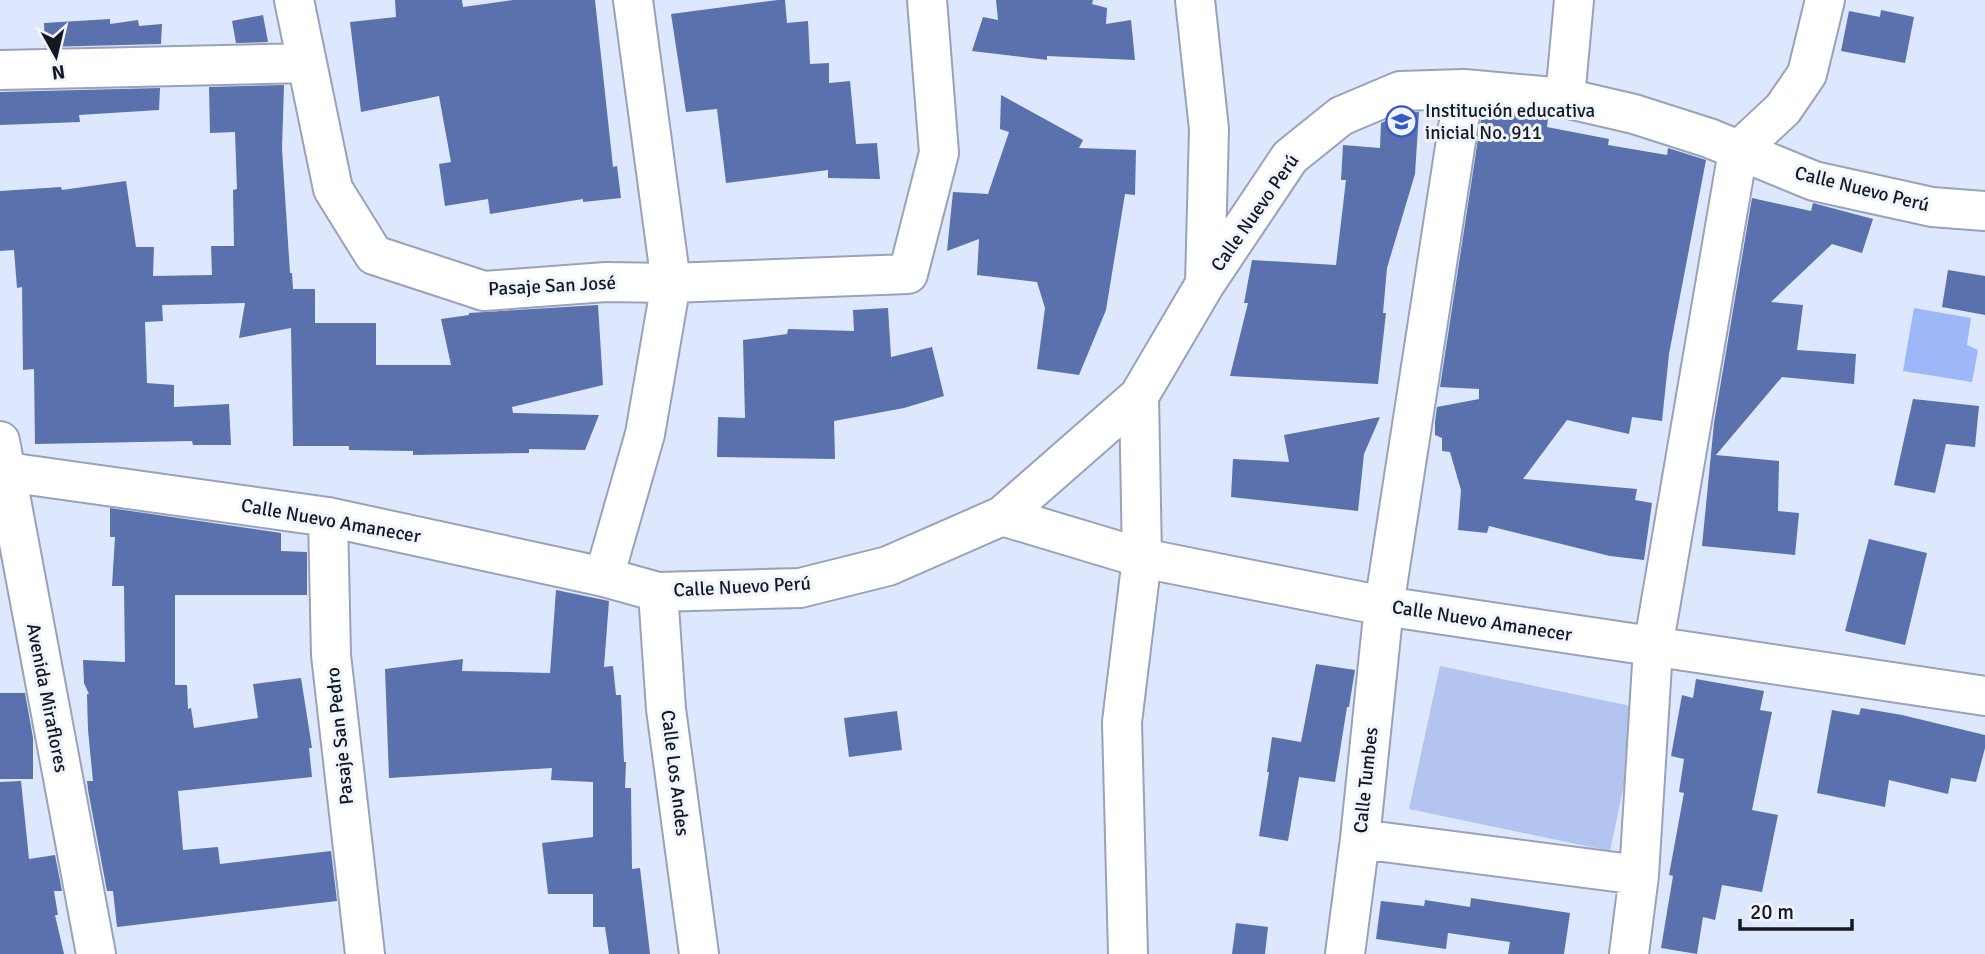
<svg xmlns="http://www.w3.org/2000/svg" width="1985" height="954" viewBox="0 0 1985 954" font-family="Signika,sans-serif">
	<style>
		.green { fill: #b2c4ef }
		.water { fill: #9db7f8 }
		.building { fill: #5a71ad }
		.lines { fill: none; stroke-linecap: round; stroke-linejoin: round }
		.minor-casing { stroke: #99a2b7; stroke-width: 42 }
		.minor { stroke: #fff; stroke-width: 38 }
		.labels { text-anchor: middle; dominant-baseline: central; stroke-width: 6; stroke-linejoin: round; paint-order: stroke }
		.poi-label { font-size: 19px; fill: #151820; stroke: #f0f4fd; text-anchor: start }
		.street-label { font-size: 19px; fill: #151820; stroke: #f0f4fd }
	</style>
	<rect width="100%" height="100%" fill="#dde7fd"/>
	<path class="green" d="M 1440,666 L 1640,708 L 1610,851 L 1409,809 Z"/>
	<path class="water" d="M 1914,308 L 1971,318 L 1967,345 L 1978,350 L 1972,382 L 1903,371 Z"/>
	<path class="building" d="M 395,0 L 462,0 L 463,7 L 513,0 L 595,0 L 613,167 L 617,166 L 621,198 L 583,202 L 583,199 L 490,214 L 488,199 L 445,206 L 439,164 L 451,162 L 439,96 L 361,112 L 350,22 L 396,17 Z
		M 778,0 L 785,0 L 787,23 L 808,21 L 810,64 L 829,63 L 829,83 L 850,81 L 856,144 L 877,143 L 880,179 L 828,178 L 828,170 L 726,183 L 717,109 L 686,112 L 671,14 Z
		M 996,0 L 1093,0 L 1092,4 L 1107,8 L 1106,24 L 1131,20 L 1135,60 L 1047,56 L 1047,60 L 972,51 L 983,17 L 998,20 Z
		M 1881,10 L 1914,17 L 1905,63 L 1841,51 L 1849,11 L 1880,17 Z
		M 263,15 L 268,42 L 236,43 L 232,21 Z
		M 110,19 L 110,24 L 138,20 L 139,26 L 162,24 L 161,44 L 45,47 L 44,23 Z
		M 284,85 L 282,149 L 290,273 L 292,273 L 293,289 L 315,289 L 315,323 L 376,323 L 376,365 L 451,365 L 441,319 L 469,315 L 469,313 L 598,305 L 603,385 L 512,407 L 513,413 L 599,415 L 585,450 L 529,449 L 529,453 L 413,455 L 413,451 L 349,450 L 349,446 L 293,446 L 291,328 L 239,338 L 245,303 L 162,305 L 163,321 L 145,322 L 147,383 L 174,385 L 174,407 L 229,404 L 231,445 L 193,445 L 192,441 L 35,444 L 34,369 L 23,370 L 22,287 L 17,288 L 14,250 L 0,251 L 0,191 L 61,187 L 62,190 L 126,181 L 136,247 L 154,247 L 153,276 L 212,275 L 211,246 L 234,246 L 233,190 L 237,189 L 235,132 L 210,133 L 209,87 Z
		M 160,88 L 159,110 L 79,115 L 80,122 L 0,125 L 0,92 Z
		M 1001,95 L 1083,140 L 1079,148 L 1136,150 L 1135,195 L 1125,194 L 1106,310 L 1079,375 L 1037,369 L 1045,308 L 1037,282 L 977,275 L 979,239 L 947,251 L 953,192 L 988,194 L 1009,132 L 1000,129 Z
		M 1419,112 L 1415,174 L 1387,268 L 1383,313 L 1386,313 L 1378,384 L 1230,376 L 1248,303 L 1244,303 L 1252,260 L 1336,265 L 1346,180 L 1341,180 L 1343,145 L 1380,148 L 1381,123 L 1405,113 Z
		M 1482,113 L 1548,118 L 1547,127 L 1609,139 L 1608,145 L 1667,155 L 1668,148 L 1706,160 L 1669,354 L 1662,421 L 1632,417 L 1629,434 L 1567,420 L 1523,479 L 1637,489 L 1635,500 L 1652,503 L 1644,560 L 1610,556 L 1489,526 L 1487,533 L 1458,530 L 1461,490 L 1450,452 L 1442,451 L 1442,438 L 1435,435 L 1435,422 L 1437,407 L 1479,399 L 1479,389 L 1440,387 Z
		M 1752,198 L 1811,211 L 1813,203 L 1873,219 L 1862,253 L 1832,244 L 1771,302 L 1803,305 L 1797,350 L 1856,354 L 1854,384 L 1782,377 L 1716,455 L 1779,461 L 1778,511 L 1799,513 L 1795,555 L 1702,546 L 1714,423 Z
		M 1948,270 L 1985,276 L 1985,315 L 1942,307 Z
		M 888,308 L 891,357 L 932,347 L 944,396 L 904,408 L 834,421 L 835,459 L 717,457 L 718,417 L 745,418 L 743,340 L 787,334 L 788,329 L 854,331 L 853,310 Z
		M 1913,399 L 1979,406 L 1975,447 L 1946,444 L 1935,493 L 1894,485 Z
		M 1380,417 L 1364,454 L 1358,511 L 1231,497 L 1233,459 L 1289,462 L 1284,435 Z
		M 110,508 L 281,533 L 281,551 L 307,552 L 307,595 L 175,595 L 175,685 L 187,685 L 188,709 L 191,708 L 194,728 L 258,718 L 253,684 L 301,678 L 312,748 L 309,748 L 312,777 L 178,791 L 183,850 L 218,847 L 220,864 L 331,851 L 337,901 L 117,927 L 113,891 L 107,891 L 88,790 L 87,781 L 93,781 L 88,730 L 87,694 L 89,694 L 84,683 L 83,660 L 125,662 L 124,586 L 112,586 L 115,537 L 110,537 Z
		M 1869,539 L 1927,553 L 1905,645 L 1845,631 Z
		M 556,590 L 609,601 L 604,667 L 613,666 L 616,695 L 621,695 L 624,762 L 626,762 L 625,788 L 631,788 L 632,869 L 640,868 L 650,954 L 609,954 L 605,927 L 593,927 L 593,894 L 548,894 L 542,843 L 593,837 L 593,782 L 551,780 L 552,768 L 389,778 L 385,669 L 463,659 L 462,671 L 550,673 Z
		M 1316,664 L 1355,670 L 1349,707 L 1347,707 L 1335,782 L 1299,777 L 1288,841 L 1259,836 L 1269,772 L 1267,772 L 1272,737 L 1301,742 Z
		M 1696,679 L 1764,691 L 1760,710 L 1772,712 L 1752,810 L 1778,815 L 1762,892 L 1722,885 L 1715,920 L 1703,917 L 1697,954 L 1661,948 L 1673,876 L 1669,875 L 1684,793 L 1679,792 L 1684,759 L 1671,756 L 1682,695 L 1693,698 Z
		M 0,693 L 25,693 L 33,738 L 33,779 L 0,779 Z
		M 1861,708 L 1902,715 L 1985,735 L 1985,748 L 1976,782 L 1951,778 L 1948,794 L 1889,780 L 1885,807 L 1817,793 L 1832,710 L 1859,715 Z
		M 897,711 L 902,750 L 849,757 L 844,718 Z
		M 21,781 L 29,859 L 55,855 L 62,891 L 54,891 L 58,915 L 55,915 L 64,954 L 0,954 L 0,782 Z
		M 1471,898 L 1570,913 L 1564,954 L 1508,954 L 1510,942 L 1448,933 L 1446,949 L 1376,939 L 1381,901 L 1424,906 L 1425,900 L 1470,907 Z
		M 1236,923 L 1268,927 L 1265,954 L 1232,954 Z"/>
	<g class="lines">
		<defs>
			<path id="minor" d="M 294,0 L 333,189 L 374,255 L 484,291 L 606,282 L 671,283 L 908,274 L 939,153 L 927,0
				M 1195,0 L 1209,129 L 1205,284
				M 0,70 L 307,63
				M 1565,98 L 1574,0
				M 1139,396 L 1142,558 L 1384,606 L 1985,696
				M 0,441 L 96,954
				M 0,471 L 328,517 L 604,577 L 658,592 L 800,588 L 888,566 L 1002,516 L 1139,396 L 1205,284 L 1290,157 L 1341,116 L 1400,91 L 1464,89 L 1565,98 L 1634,114 L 1709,138 L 1814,181 L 1932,207 L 1985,211
				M 1002,516 L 1142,558 L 1122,722 L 1128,954
				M 328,517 L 331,655 L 365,954
				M 604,577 L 645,434 L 671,283 L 633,0
				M 658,592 L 666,709 L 699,954
				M 1360,839 L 1639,875 L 1653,648 L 1738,151 L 1783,109 L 1807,74 L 1825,0
				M 1345,954 L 1360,839 L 1384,606 L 1464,89
				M 1629,954 L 1639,875"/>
		</defs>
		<use href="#minor" class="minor-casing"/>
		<use href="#minor" class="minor"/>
	</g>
	<defs>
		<symbol id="school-ring" viewBox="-11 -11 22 22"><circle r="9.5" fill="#f0f4fd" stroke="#3758ca" stroke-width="1.5"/><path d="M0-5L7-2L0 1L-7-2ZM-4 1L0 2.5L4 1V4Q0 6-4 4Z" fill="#3758ca"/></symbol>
	</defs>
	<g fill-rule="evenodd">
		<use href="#school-ring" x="1384" y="104" width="35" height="35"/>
	</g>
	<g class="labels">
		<g class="poi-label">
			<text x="1425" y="111">Institución educativa<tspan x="1425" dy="22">inicial No. 911</tspan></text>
		</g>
		<g class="street-label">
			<text transform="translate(1862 189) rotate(14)">Calle Nuevo Perú</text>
			<text transform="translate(1255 213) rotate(-55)">Calle Nuevo Perú</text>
			<text transform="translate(552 286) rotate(-3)">Pasaje San José</text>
			<text transform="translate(331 521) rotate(10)">Calle Nuevo Amanecer</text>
			<text transform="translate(742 587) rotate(-3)">Calle Nuevo Perú</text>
			<text transform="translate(1482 621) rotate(9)">Calle Nuevo Amanecer</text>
			<text transform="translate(47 698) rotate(79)">Avenida Miraflores</text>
			<text transform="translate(340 736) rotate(-96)">Pasaje San Pedro</text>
			<text transform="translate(675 773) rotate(83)">Calle Los Andes</text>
			<text transform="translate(1366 780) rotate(-84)">Calle Tumbes</text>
		</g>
	</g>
	<g transform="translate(56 56) rotate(172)" stroke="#f0f4fd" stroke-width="5" paint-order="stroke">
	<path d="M0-5L12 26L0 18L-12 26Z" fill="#151820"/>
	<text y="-10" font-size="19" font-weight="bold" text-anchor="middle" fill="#151820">N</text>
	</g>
	<path d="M1740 919v10h112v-10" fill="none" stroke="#151820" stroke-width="3.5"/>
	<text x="1750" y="919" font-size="21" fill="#151820" stroke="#f0f4fd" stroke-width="5" paint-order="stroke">20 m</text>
</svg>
